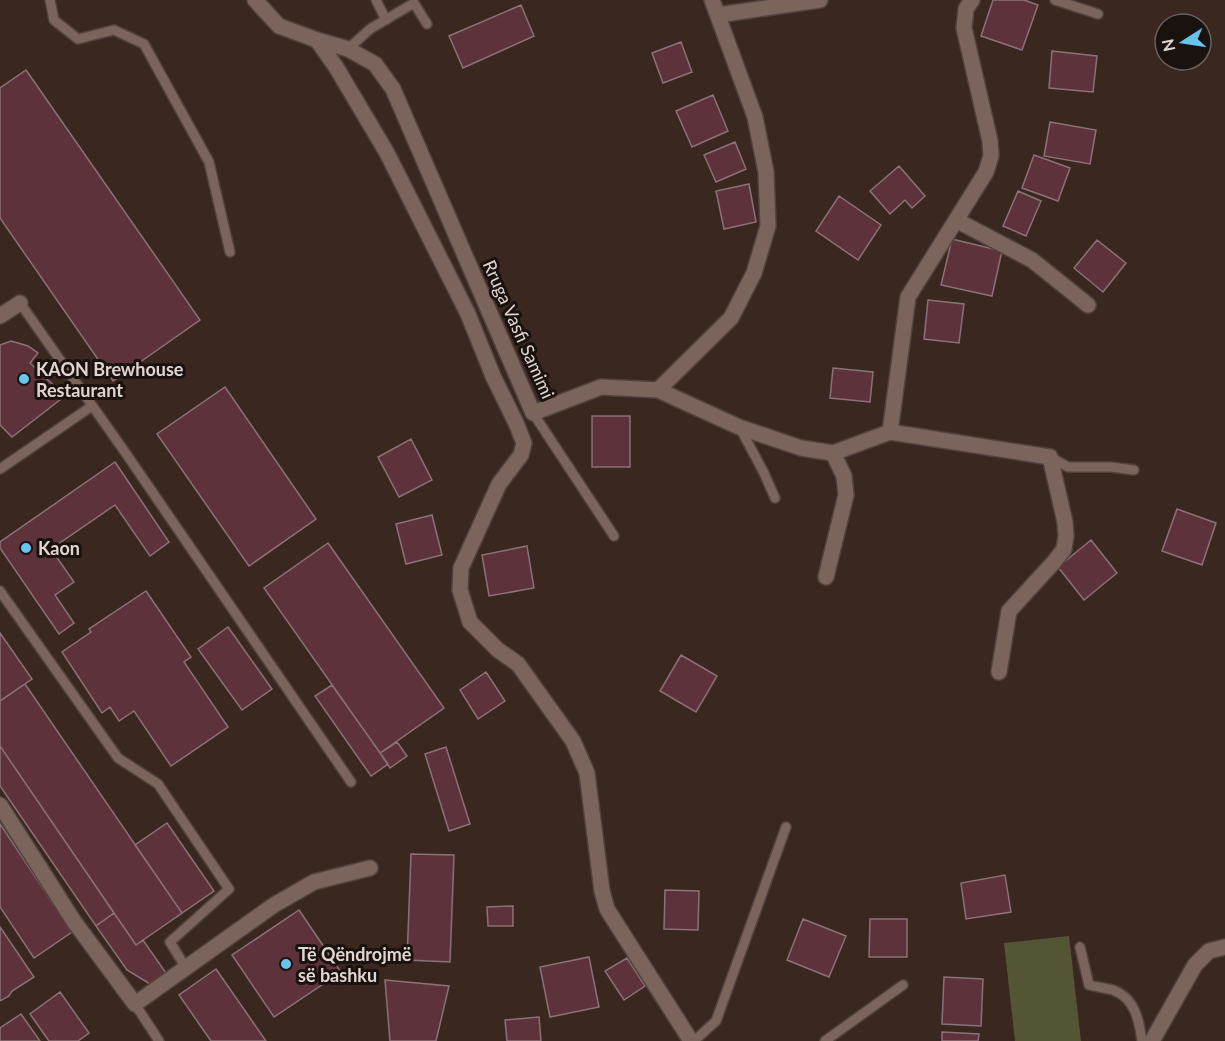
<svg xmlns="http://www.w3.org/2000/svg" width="1225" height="1041" viewBox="0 0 1225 1041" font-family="Lato,sans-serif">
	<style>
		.green { fill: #545535 }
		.building { fill: #5e323b; stroke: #8a7276; stroke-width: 1.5 }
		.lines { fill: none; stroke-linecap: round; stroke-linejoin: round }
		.lane-casing { stroke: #52423d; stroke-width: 12 }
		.street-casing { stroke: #52423d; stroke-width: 18 }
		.lane { stroke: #7a645c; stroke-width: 9 }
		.street { stroke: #7a645c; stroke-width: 15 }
		.poi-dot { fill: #67c4ef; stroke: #1a120f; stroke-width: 2 }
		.labels { text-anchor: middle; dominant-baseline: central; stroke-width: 6; stroke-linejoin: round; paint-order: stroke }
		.street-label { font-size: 18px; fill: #e1d5d0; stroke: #1a120f }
		.poi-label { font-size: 18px; font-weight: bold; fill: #e1d5d0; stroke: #1a120f; text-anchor: start }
	</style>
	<rect width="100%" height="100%" fill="#392720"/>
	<path class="green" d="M 1069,936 L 1081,1041 L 1015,1041 L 1004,943 Z"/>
	<path class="building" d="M 993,0 L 1024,0 L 1038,5 L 1022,50 L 981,36 Z
		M 521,5 L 534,36 L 463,68 L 449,36 Z
		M 681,42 L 692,72 L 663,83 L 652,53 Z
		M 1052,51 L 1097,56 L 1093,92 L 1049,88 Z
		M 26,70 L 200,320 L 113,381 L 0,218 L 0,88 Z
		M 713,95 L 728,131 L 692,147 L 676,111 Z
		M 1050,122 L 1096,130 L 1090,164 L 1044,156 Z
		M 735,142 L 746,169 L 716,182 L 704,155 Z
		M 1034,155 L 1070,168 L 1058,201 L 1022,188 Z
		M 899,166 L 925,196 L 912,208 L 905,200 L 890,214 L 870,191 Z
		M 749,184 L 756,222 L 724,229 L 716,191 Z
		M 1018,191 L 1041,201 L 1026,236 L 1003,226 Z
		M 839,196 L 881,225 L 858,260 L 816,231 Z
		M 952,239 L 1002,251 L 992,296 L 941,285 Z
		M 1097,240 L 1126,263 L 1103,292 L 1074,268 Z
		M 928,300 L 964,304 L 959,343 L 924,339 Z
		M 11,341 L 28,346 L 38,353 L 30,363 L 65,396 L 12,437 L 0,425 L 0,345 Z
		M 833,368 L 873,372 L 870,402 L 830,398 Z
		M 225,387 L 316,519 L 249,566 L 157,434 Z
		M 592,416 L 630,416 L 630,467 L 592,467 Z
		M 411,439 L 432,480 L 399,497 L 378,457 Z
		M 115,462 L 169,542 L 150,556 L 115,505 L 51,549 L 74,582 L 55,595 L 74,623 L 59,634 L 0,548 L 0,542 Z
		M 1177,509 L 1216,523 L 1202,565 L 1162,551 Z
		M 432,515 L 442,555 L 406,564 L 396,524 Z
		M 1091,540 L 1117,573 L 1084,600 L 1058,567 Z
		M 328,543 L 444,708 L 380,753 L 264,588 Z
		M 527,546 L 534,588 L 489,596 L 482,555 Z
		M 146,591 L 191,657 L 184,662 L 228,727 L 171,766 L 134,711 L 119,721 L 110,707 L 102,713 L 62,652 L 91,632 L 89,629 Z
		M 228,627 L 272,689 L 242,710 L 198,649 Z
		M 0,633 L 32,679 L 0,701 Z
		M 681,655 L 717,676 L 696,712 L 660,691 Z
		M 486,672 L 505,701 L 478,719 L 460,690 Z
		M 25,684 L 182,913 L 136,945 L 0,746 L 0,701 Z
		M 332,685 L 388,764 L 371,776 L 315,696 Z
		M 397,742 L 407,756 L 390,768 L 380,753 Z
		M 0,746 L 114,913 L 96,926 L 0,786 Z
		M 446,747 L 470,824 L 449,831 L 425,754 Z
		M 167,823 L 214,891 L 182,913 L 135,845 Z
		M 0,824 L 72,932 L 34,958 L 0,907 Z
		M 411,854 L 454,855 L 450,962 L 407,960 Z
		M 1005,875 L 1011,912 L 966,919 L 961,883 Z
		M 665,890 L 699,891 L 698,930 L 664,929 Z
		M 513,906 L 513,926 L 488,926 L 487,907 Z
		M 299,910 L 341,972 L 274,1017 L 232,955 Z
		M 114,913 L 136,945 L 143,940 L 166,973 L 150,984 L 127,970 L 96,926 Z
		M 803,919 L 846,936 L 829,977 L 787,960 Z
		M 870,919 L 907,919 L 907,957 L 869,957 Z
		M 0,927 L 34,977 L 12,991 L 9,996 L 0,1001 Z
		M 589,957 L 599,1007 L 550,1017 L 540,967 Z
		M 627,958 L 645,986 L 624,1000 L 605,971 Z
		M 216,969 L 266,1041 L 211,1041 L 179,995 Z
		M 944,977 L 983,979 L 981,1026 L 942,1024 Z
		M 385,980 L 449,986 L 436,1041 L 390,1041 Z
		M 60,992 L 89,1033 L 78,1041 L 49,1041 L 30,1014 Z
		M 21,1014 L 40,1041 L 0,1041 L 0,1028 Z
		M 539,1017 L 541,1041 L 507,1041 L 505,1020 Z
		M 942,1032 L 979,1034 L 978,1041 L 942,1041 Z"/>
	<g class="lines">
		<defs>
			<path id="lane" d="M 50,0 L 54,20 L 78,39 L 114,30 L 144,44 L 209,162 L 230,252
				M 376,0 L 386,20
				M 1055,0 L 1098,14
				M 348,49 L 370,29 L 414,3 L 427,24
				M 20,303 L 127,455 L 351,782
				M 533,413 L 614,536
				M 740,428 L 764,473 L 775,498
				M 1050,457 L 1068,467 L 1111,467 L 1134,470
				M 0,469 L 92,406
				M 0,591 L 118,758 L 158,784 L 229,889 L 170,942 L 186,968
				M 1080,947 L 1089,985 C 1097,987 1105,988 1113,990 C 1135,998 1139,1020 1142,1041
				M 135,1004 L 159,1041
				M 694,1041 L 716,1021 L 786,827
				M 825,1041 L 903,985"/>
			<path id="street" d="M 255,0 L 279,26 L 317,40 L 348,49 L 375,64 L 393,89 L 533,413 L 601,387 L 658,390 L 739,427 L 801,448 L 833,453 L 890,432 L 1050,457 L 1065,522 L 1066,536 L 1064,549 L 1054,562 L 1009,611 L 999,672
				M 718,15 L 820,0
				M 317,40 L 336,67 L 387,153 L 468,314 L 493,376 L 516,423 L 524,443 L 521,455 L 499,484 L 461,568 L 460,590 L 470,622 L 498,650 L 518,664 L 573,741 L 587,773 L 602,891 L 607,909 L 691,1041
				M 956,220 L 1032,260 L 1088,305
				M 0,316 L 20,303
				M 658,390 L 731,318 L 754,273 L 768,226 L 766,172 L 755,117 L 712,0
				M 890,432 L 908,297 L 986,172 L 991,156 L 990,141 L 964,28 L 966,9 L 972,0
				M 826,577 L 846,495 L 844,476 L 833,453
				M 0,805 L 73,920 L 135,1004 L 274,905 L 314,882 L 370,868
				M 1152,1041 L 1195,965 L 1209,951 L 1225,947"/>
		</defs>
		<use href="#lane" class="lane-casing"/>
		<use href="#street" class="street-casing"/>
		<use href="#lane" class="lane"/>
		<use href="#street" class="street"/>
	</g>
	<g class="poi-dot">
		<circle cx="24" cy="379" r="6"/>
		<circle cx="26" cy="548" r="6"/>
		<circle cx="286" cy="964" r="6"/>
	</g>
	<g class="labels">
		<g class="street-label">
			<text transform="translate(519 329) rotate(66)">Rruga Vasfi Samimi</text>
		</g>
		<g class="poi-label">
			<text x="36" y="369">KAON Brewhouse<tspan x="36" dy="21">Restaurant</tspan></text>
			<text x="38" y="548">Kaon</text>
			<text x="298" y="954">Të Qëndrojmë<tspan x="298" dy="21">së bashku</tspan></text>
		</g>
	</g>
	<g transform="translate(1183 42) rotate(258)"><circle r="28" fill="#1a120f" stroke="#6a605c" stroke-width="1.5"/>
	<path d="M0-4.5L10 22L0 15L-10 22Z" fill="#67c4ef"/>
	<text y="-9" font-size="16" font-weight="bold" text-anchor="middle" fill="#e1d5d0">N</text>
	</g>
</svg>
